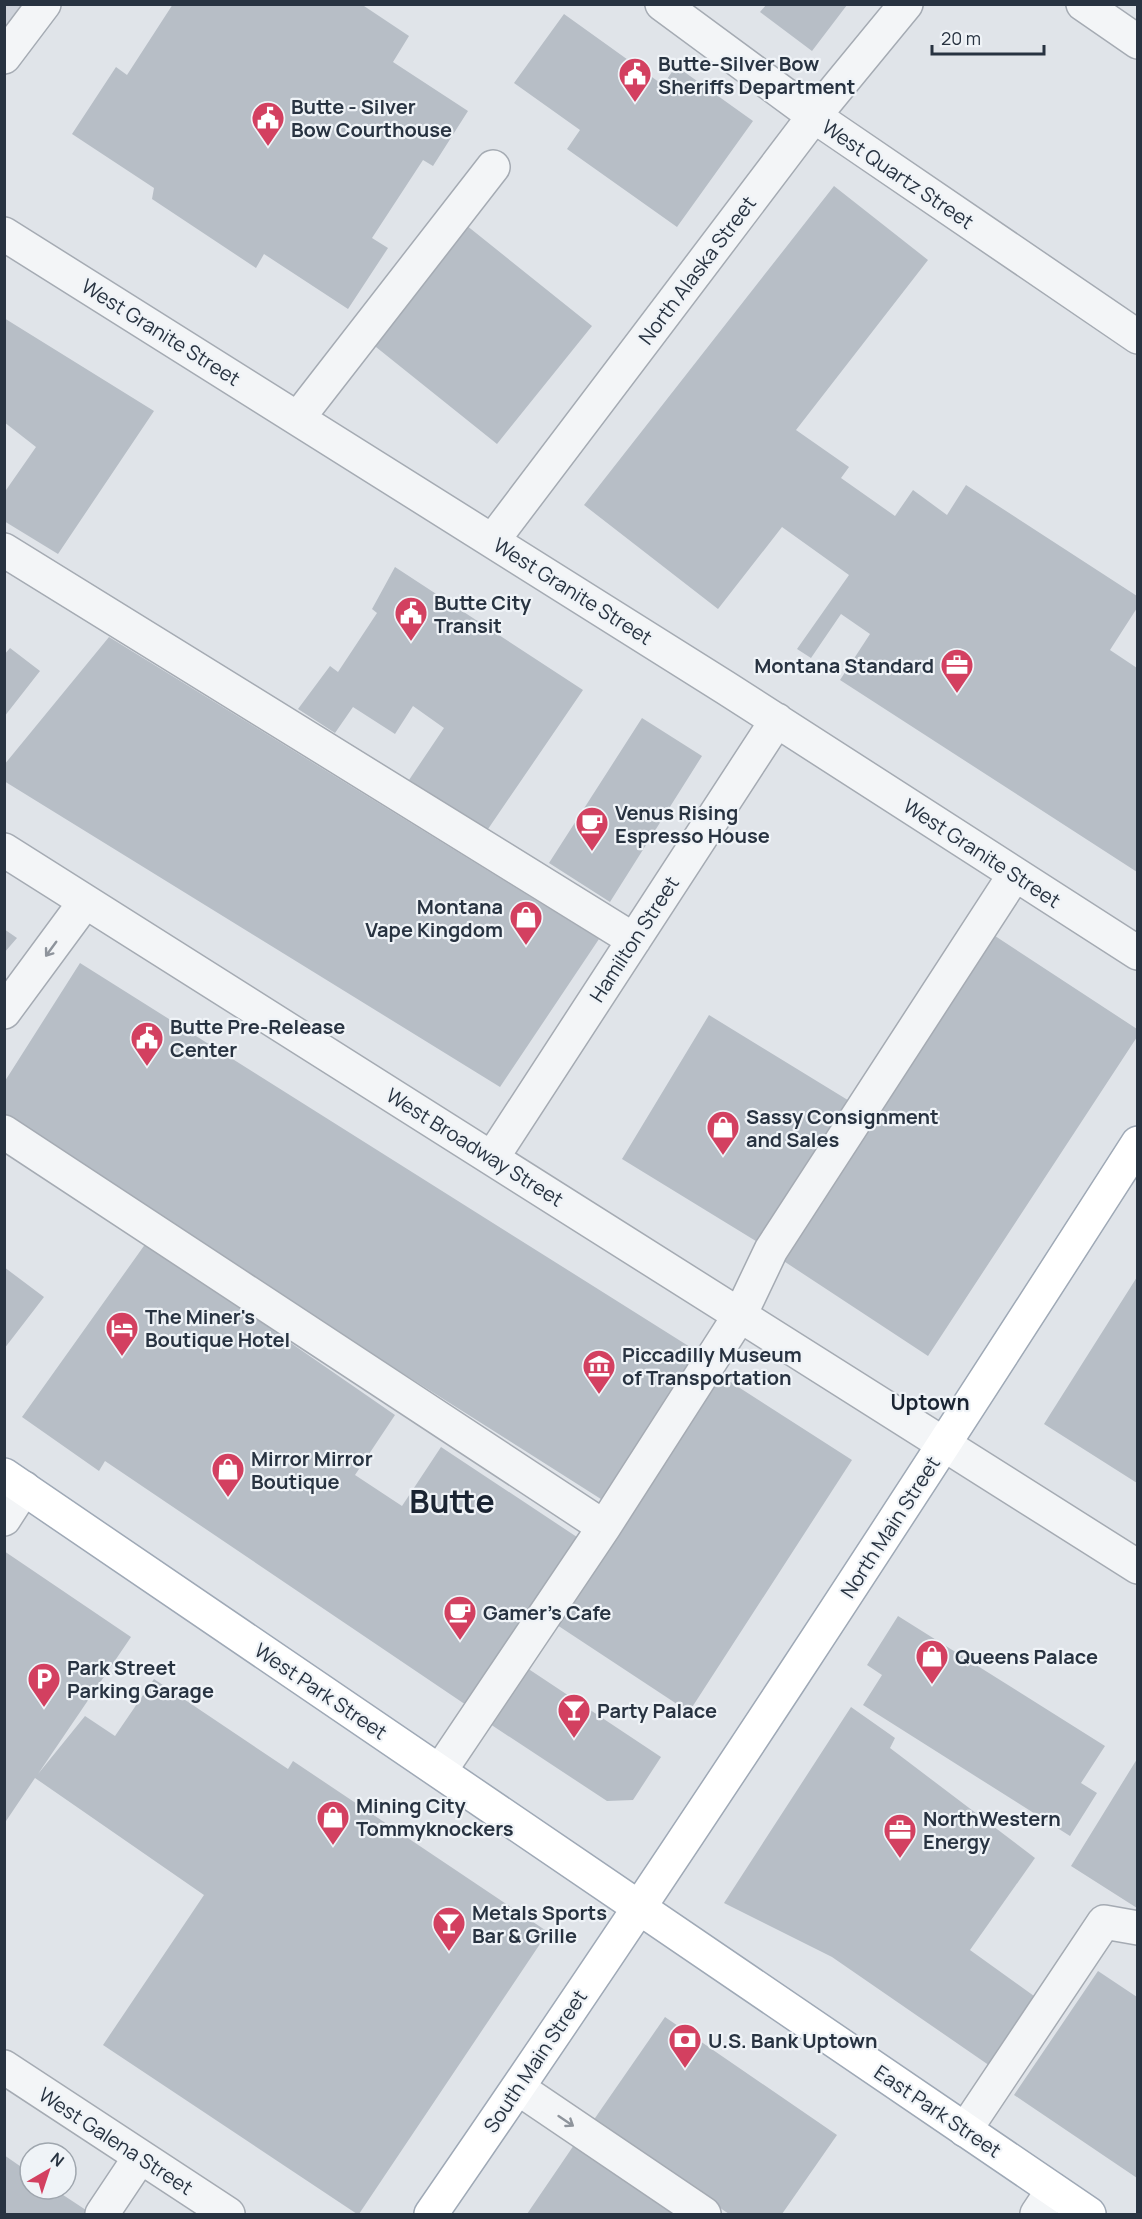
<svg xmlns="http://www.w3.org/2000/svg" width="1142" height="2219" viewBox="0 0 1142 2219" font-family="Manrope,sans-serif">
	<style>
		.built { fill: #ced3db }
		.building { fill: #b7bec6 }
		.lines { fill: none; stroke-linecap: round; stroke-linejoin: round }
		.minor-casing { stroke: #a5abb3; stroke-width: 36 }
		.major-casing { stroke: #9fa9b6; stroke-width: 36 }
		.minor { stroke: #f3f5f7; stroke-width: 33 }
		.major { stroke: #fff; stroke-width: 33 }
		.oneway { stroke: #8e949c }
		.labels { text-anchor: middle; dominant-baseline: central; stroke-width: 4.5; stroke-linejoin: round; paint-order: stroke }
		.poi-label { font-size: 20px; font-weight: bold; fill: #283341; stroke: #eff3f7; text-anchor: start }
		.street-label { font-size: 20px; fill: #283341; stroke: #eff3f7 }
		.neighbourhood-label { font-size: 21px; font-weight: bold; fill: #1a2432; stroke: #eff3f7 }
		.town-label { font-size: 32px; font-weight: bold; fill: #1a2432; stroke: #eff3f7 }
	</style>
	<rect width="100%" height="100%" fill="#e0e4e9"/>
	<path class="built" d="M 5,5 L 44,5 L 5,57 Z"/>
	<path class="building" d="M 173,4 L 361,4 L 409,36 L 393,62 L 468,111 L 433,166 L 423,160 L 372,238 L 388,248 L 348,309 L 264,254 L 256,268 L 152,199 L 154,188 L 72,134 L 116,67 L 127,75 Z
		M 766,5 L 847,5 L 812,51 L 760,12 Z
		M 564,14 L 663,85 L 676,66 L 753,121 L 677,227 L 567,149 L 580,130 L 514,83 Z
		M 834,186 L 928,260 L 796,430 L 849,467 L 841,478 L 895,516 L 913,490 L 947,515 L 966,485 L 1137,596 L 1137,608 L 1110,650 L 1137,668 L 1137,872 L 840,680 L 870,634 L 841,614 L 811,658 L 797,649 L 849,575 L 782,527 L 718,609 L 584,505 Z
		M 466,225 L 592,326 L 497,444 L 371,343 Z
		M 4,318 L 154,411 L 58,554 L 4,521 L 4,493 L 36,447 L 4,422 Z
		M 395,567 L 583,690 L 486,832 L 409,780 L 444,728 L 413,706 L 395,734 L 353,707 L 335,733 L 298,709 L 330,666 L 338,672 L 377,613 L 372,609 Z
		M 109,637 L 599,939 L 500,1087 L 4,781 L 4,765 Z
		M 10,648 L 40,671 L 4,717 L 4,655 Z
		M 642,718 L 702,756 L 610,902 L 549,863 Z
		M 4,929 L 17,938 L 4,953 Z
		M 989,932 L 1137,1029 L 1137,1037 L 928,1356 L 776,1256 Z
		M 80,963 L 698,1352 L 604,1501 L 5,1121 L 5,1081 Z
		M 709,1015 L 851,1102 L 764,1246 L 622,1159 Z
		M 146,1243 L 395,1415 L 355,1475 L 402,1506 L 441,1447 L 586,1543 L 475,1711 L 105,1461 L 99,1471 L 22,1417 Z
		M 4,1267 L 44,1297 L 4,1349 Z
		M 1137,1277 L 1137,1483 L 1044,1424 Z
		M 715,1372 L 852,1460 L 689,1712 L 554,1623 Z
		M 4,1551 L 131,1637 L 38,1774 L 85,1716 L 115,1736 L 154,1679 L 288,1769 L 293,1761 L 548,1932 L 359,2214 L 357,2214 L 103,2045 L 204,1895 L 35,1778 L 4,1824 Z
		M 898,1616 L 1105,1746 L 1081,1783 L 1097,1793 L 1070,1836 L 863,1705 L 882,1675 L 867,1665 Z
		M 524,1666 L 661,1757 L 633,1800 L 607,1801 L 487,1722 Z
		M 851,1707 L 895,1738 L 890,1748 L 1035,1858 L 970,1950 L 1034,1996 L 993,2068 L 832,1957 L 724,1903 Z
		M 1137,1759 L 1137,1908 L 1071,1866 Z
		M 1098,1971 L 1137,1997 L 1137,2178 L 1014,2095 Z
		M 665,2017 L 837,2135 L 782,2214 L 729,2214 L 593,2121 Z
		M 574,2145 L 677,2214 L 527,2214 Z
		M 4,2155 L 30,2173 L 30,2189 L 54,2189 L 92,2214 L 4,2214 Z"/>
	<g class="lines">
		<defs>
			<path id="minor" d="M 662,4 L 814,116 L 1138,337
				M 1083,4 L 1138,42
				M 4,57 L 44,4
				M 4,234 L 726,688 L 1138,953
				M 298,418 L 493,167
				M 493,540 L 814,116 L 906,4
				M 4,550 L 634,940
				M 4,850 L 1138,1567
				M 4,1012 L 85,902
				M 4,1132 L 604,1527
				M 492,1158 L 777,720
				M 4,1519 L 24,1488
				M 440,1771 L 604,1527 L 740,1315 L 771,1250 L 1015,874
				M 4,2067 L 228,2214
				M 518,2088 L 704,2214
				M 965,2130 L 1104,1922 L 1138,1928
				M 102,2214 L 140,2157
				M 1037,2214 L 1053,2190"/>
			<path id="major" d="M 4,1475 L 1089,2214
				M 431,2214 C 674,1862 907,1503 1138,1143"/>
		</defs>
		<use href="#minor" class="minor-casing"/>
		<use href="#major" class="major-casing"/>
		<use href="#minor" class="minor"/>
		<use href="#major" class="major"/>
	</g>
	<defs><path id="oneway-shaft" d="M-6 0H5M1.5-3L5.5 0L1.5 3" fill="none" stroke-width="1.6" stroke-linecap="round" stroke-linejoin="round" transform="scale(1.5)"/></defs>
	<g class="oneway">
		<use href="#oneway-shaft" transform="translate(51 949) rotate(126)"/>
		<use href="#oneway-shaft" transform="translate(566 2121) rotate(34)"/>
	</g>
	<defs>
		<symbol id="civic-pin" viewBox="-11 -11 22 30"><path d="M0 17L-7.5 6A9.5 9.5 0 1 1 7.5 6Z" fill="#d34060" stroke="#eff3f7"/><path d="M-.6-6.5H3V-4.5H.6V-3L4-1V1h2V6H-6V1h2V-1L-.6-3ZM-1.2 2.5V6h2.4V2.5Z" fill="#fff"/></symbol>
		<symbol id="office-pin" viewBox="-11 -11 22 30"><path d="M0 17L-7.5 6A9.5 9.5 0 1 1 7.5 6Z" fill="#d34060" stroke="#eff3f7"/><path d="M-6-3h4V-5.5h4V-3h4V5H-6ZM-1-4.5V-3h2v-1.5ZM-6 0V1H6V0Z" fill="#fff"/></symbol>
		<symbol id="cafe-pin" viewBox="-11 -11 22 30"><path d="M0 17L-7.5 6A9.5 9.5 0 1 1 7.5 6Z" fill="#d34060" stroke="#eff3f7"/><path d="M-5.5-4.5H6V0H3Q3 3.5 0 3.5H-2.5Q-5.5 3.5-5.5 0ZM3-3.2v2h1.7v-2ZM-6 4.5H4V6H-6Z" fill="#fff"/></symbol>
		<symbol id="shop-pin" viewBox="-11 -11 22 30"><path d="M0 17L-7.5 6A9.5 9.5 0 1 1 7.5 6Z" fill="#d34060" stroke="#eff3f7"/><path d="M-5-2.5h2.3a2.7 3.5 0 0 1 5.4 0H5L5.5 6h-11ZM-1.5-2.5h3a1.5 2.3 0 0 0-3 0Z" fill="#fff"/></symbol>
		<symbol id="hotel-pin" viewBox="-11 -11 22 30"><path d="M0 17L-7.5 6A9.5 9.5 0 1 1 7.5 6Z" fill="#d34060" stroke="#eff3f7"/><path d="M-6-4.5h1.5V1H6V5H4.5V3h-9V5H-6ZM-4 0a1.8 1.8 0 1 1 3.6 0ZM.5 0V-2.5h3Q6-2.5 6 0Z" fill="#fff"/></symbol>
		<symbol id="museum-pin" viewBox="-11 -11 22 30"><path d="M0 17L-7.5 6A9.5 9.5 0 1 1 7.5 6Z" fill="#d34060" stroke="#eff3f7"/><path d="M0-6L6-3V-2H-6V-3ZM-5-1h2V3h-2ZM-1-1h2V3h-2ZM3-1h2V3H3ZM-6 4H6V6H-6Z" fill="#fff"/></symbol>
		<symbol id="parking-pin" viewBox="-11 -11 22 30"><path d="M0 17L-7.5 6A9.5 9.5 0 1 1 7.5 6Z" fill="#d34060" stroke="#eff3f7"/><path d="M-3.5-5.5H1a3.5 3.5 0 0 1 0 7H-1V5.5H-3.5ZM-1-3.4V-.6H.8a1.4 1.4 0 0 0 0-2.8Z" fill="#fff"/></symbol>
		<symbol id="bar-pin" viewBox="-11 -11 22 30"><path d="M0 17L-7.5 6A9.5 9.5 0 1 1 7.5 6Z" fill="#d34060" stroke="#eff3f7"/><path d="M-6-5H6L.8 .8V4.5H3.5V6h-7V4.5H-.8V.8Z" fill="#fff"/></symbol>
		<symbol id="bank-pin" viewBox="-11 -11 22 30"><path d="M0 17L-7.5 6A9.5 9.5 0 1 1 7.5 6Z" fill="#d34060" stroke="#eff3f7"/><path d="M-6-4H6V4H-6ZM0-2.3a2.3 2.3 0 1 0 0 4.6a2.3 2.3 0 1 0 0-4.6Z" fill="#fff"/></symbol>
	</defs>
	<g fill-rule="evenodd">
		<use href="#civic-pin" x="616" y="55" width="38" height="52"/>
		<use href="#civic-pin" x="249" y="99" width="38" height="52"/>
		<use href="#civic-pin" x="392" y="594" width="38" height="52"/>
		<use href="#office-pin" x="938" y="646" width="38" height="52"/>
		<use href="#cafe-pin" x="573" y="804" width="38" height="52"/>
		<use href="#shop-pin" x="507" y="898" width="38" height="52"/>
		<use href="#civic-pin" x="128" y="1019" width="38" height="52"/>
		<use href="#shop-pin" x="704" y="1108" width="38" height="52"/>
		<use href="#hotel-pin" x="103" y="1309" width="38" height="52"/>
		<use href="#museum-pin" x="580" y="1347" width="38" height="52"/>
		<use href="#shop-pin" x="209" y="1450" width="38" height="52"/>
		<use href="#cafe-pin" x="441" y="1593" width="38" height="52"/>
		<use href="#shop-pin" x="913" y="1637" width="38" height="52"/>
		<use href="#parking-pin" x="25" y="1660" width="38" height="52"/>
		<use href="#bar-pin" x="555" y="1691" width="38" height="52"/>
		<use href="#shop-pin" x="314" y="1798" width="38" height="52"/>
		<use href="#office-pin" x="881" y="1811" width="38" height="52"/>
		<use href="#bar-pin" x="430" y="1904" width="38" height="52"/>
		<use href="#bank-pin" x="666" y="2021" width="38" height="52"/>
	</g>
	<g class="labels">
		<g class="poi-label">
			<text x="658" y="63">Butte-Silver Bow<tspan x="658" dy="23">Sheriffs Department</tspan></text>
			<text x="291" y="106">Butte - Silver<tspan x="291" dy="23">Bow Courthouse</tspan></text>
			<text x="434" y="602">Butte City<tspan x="434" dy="23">Transit</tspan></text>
			<text x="934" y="665" text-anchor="end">Montana Standard</text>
			<text x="615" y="812">Venus Rising<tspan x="615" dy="23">Espresso House</tspan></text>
			<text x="503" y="906" text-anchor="end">Montana<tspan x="503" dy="23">Vape Kingdom</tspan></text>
			<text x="170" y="1026">Butte Pre-Release<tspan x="170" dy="23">Center</tspan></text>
			<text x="746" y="1116">Sassy Consignment<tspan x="746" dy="23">and Sales</tspan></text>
			<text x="145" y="1316">The Miner's<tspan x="145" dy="23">Boutique Hotel</tspan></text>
			<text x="622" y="1354">Piccadilly Museum<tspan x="622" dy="23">of Transportation</tspan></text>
			<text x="251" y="1458">Mirror Mirror<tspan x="251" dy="23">Boutique</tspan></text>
			<text x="483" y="1612">Gamer's Cafe</text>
			<text x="955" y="1656">Queens Palace</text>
			<text x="67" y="1667">Park Street<tspan x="67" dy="23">Parking Garage</tspan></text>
			<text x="597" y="1710">Party Palace</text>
			<text x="356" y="1805">Mining City<tspan x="356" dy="23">Tommyknockers</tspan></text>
			<text x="923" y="1818">NorthWestern<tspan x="923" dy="23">Energy</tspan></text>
			<text x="472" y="1912">Metals Sports<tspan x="472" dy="23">Bar &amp; Grille</tspan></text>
			<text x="708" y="2040">U.S. Bank Uptown</text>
		</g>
		<g class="street-label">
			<text transform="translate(898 174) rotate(34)">West Quartz Street</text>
			<text transform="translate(697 270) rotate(-53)">North Alaska Street</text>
			<text transform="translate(161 332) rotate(32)">West Granite Street</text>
			<text transform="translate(573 591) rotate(32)">West Granite Street</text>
			<text transform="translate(982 853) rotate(33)">West Granite Street</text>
			<text transform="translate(634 939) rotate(-57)">Hamilton Street</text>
			<text transform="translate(475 1147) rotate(32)">West Broadway Street</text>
			<text transform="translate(890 1527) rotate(-57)">North Main Street</text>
			<text transform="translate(321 1691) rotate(34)">West Park Street</text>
			<text transform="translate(535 2061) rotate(-56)">South Main Street</text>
			<text transform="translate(938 2111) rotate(34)">East Park Street</text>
			<text transform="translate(116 2141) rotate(33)">West Galena Street</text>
		</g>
		<g class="neighbourhood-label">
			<text x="930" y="1402">Uptown</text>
		</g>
		<g class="town-label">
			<text x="452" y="1501">Butte</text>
		</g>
	</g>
	<rect width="1142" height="2219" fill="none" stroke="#283341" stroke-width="12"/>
	<g transform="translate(48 2171) rotate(39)"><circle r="28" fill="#eff3f7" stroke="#9fa6ae" stroke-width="1.5"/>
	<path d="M0-4.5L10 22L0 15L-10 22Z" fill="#d34060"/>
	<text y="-9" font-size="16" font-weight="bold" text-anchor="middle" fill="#283341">N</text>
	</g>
	<path d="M932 45v9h112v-9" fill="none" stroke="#283341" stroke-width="3"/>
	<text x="941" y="45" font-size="18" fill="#283341" stroke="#eff3f7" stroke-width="4.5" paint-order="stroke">20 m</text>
</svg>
